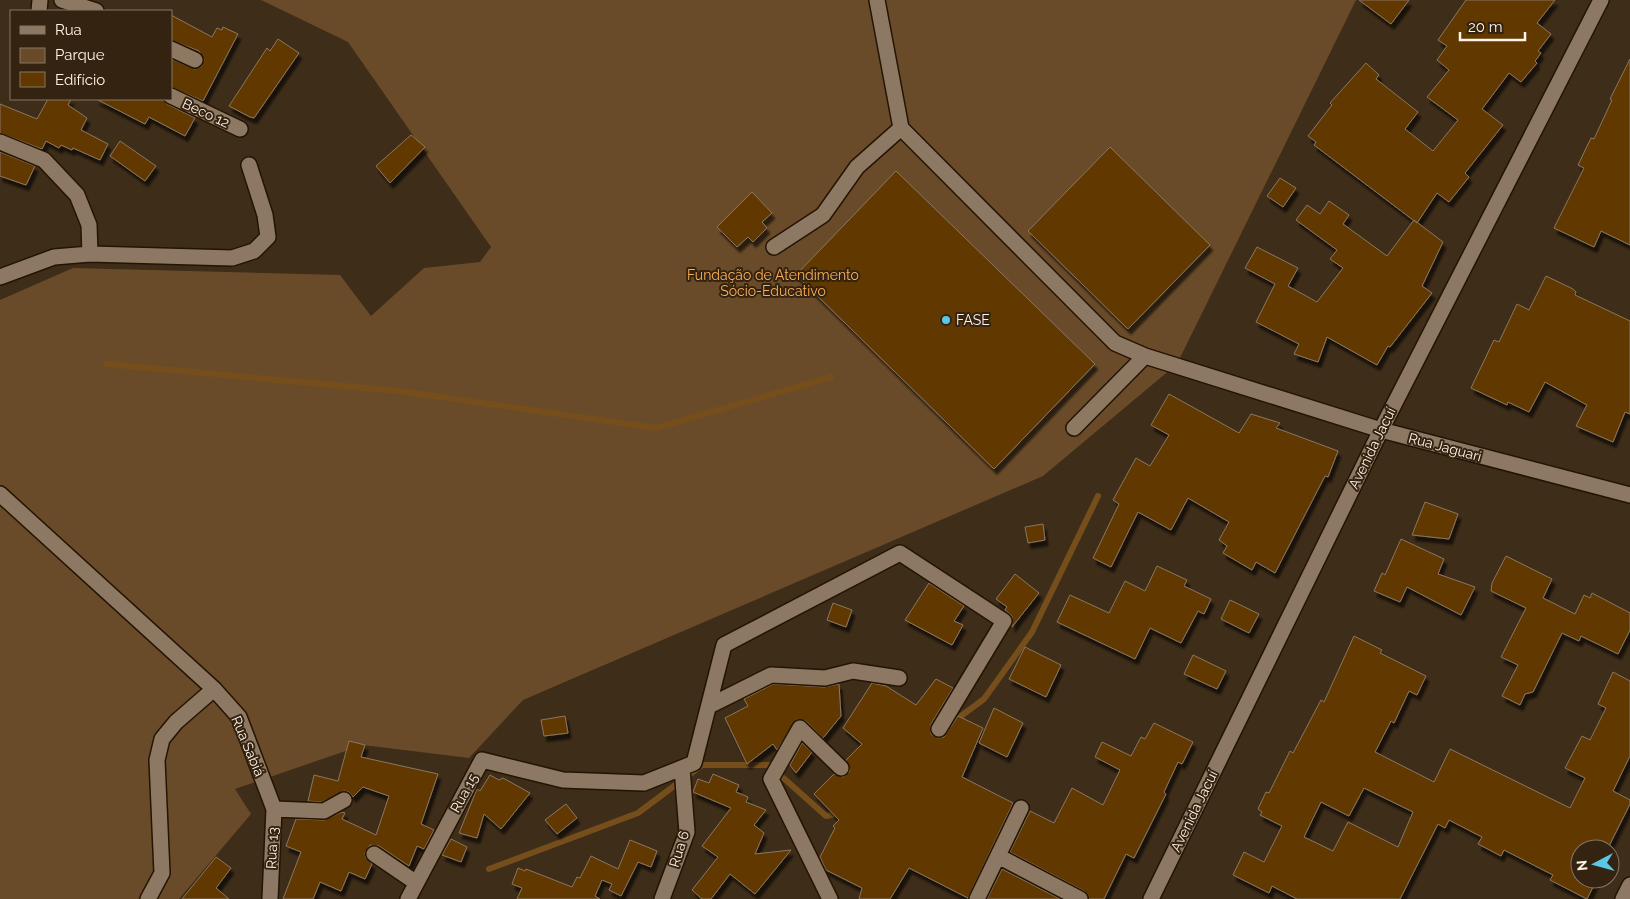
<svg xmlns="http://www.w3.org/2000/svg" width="1630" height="899" viewBox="0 0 1630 899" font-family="Raleway,sans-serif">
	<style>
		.green { fill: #6a4b29 }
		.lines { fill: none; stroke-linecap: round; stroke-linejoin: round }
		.stream { stroke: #764e1b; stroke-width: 6 }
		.building { fill: #603800; stroke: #8b7761; fill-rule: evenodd; filter: url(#shadow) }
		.minor-casing { stroke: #241403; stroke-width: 18 }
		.minor { stroke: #8d7963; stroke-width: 15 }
		.poi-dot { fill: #5ac8e5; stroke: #342310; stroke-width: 2 }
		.labels { text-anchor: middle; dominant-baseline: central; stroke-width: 4; stroke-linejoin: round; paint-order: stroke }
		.street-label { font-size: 14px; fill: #fef3e7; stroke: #342310 }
		.park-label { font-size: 14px; fill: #fbaf57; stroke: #342310 }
		.poi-label { font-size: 14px; fill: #fef3e7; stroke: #342310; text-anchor: start }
	</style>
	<defs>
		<filter id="shadow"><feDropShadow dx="3" dy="5.5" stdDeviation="1" flood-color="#0009"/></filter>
	</defs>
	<rect width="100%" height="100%" fill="#3e2d19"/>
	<path class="green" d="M 261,0 L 1356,0 L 1177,364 L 1043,476 L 523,700 L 469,758 L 363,745 L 235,789 L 251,814 L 179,899 L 0,899 L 0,300 L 73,268 L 340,275 L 371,316 L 424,268 L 480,262 L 491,247 L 348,42 Z"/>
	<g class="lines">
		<path class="stream" d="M 106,364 L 399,391 L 656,428 L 831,377
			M 957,723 L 961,716 L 984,699 L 1032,632 L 1098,496
			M 489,869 L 638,813 L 702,765 L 769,765 L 826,816 L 842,813"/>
	</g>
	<path class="building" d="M 1359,0 L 1409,0 L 1391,24 Z
		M 1466,0 L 1555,0 L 1537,23 L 1551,34 L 1538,51 L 1541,53 L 1535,61 L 1537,63 L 1521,82 L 1509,73 L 1482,109 L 1503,125 L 1465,173 L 1469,177 L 1449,202 L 1437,193 L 1417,223 L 1314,145 L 1316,142 L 1308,136 L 1332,105 L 1330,103 L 1366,63 L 1379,75 L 1376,79 L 1418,112 L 1405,129 L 1433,151 L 1458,120 L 1427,97 L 1449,70 L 1437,60 L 1447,46 L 1438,40 Z
		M 171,15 L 212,37 L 217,28 L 222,30 L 223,27 L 238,34 L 203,101 L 171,87 L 171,59 L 195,69 L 201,67 L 204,60 L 199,51 L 171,40 Z
		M 278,39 L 299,53 L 254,118 L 250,117 L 229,106 L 267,48 L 270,51 Z
		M 1630,59 L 1630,245 L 1601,231 L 1594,247 L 1554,228 L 1584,168 L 1578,165 L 1591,138 L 1594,139 L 1612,100 L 1610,99 Z
		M 48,99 L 71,99 L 68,105 L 87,118 L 81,130 L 108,144 L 100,160 L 73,148 L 72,150 L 61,145 L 59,148 L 46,141 L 42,149 L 0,133 L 0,104 L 37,119 Z
		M 96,99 L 162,99 L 167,104 L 195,118 L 185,136 L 149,117 L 145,124 Z
		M 411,135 L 425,147 L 390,183 L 376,166 Z
		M 120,141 L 156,166 L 145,181 L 110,156 Z
		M 1110,147 L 1210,245 L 1128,329 L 1028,231 Z
		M 0,152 L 35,166 L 26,185 L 0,176 Z
		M 896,171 L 1095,364 L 994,469 L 796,275 Z
		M 1280,178 L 1296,188 L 1283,207 L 1267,196 Z
		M 752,192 L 772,213 L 762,222 L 767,228 L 753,242 L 748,237 L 737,247 L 717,227 Z
		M 1329,201 L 1349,215 L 1343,224 L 1387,256 L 1414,220 L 1443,242 L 1422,286 L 1432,293 L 1390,347 L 1388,346 L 1377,365 L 1327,337 L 1318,362 L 1294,354 L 1299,344 L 1256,322 L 1275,284 L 1245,268 L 1257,247 L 1298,268 L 1288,286 L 1317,302 L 1343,268 L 1330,259 L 1337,250 L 1296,220 L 1307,205 L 1320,214 Z
		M 1546,276 L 1573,289 L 1576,292 L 1575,295 L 1630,321 L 1630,414 L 1625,412 L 1613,442 L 1576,426 L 1587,405 L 1545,382 L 1529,412 L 1508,402 L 1507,405 L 1471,388 L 1494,340 L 1499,342 L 1517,304 L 1529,310 Z
		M 1169,394 L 1239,433 L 1251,414 L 1280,423 L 1276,428 L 1338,451 L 1328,477 L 1325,476 L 1275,573 L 1256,562 L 1252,570 L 1223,553 L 1227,546 L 1219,540 L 1229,522 L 1188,498 L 1171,530 L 1138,512 L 1111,567 L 1093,558 L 1119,504 L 1113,500 L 1136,458 L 1150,466 L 1169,435 L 1151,425 Z
		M 1425,502 L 1458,514 L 1449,539 L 1412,535 Z
		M 1043,524 L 1045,540 L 1028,543 L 1025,527 Z
		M 1401,539 L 1444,559 L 1438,574 L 1475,587 L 1461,615 L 1407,587 L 1400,602 L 1374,591 L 1382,573 L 1385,575 Z
		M 1506,556 L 1552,579 L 1543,598 L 1575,614 L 1584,595 L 1590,598 L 1592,593 L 1630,613 L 1630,630 L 1618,654 L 1581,636 L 1579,641 L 1562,633 L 1533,692 L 1525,694 L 1520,705 L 1502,696 L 1518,665 L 1501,657 L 1526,608 L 1491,591 L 1492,583 Z
		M 1157,566 L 1187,580 L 1184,586 L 1211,599 L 1204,614 L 1198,611 L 1181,643 L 1150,628 L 1135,659 L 1057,622 L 1070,595 L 1109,613 L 1125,581 L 1145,591 Z
		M 1015,574 L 1039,593 L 1012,627 L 1012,616 L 1005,610 L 1007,607 L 996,599 Z
		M 929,583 L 964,606 L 954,621 L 963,625 L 952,645 L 905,620 Z
		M 1230,600 L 1259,614 L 1249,633 L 1221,619 Z
		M 833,603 L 852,610 L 846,627 L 827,620 Z
		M 1354,636 L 1382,650 L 1380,653 L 1426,676 L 1417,695 L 1409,691 L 1394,723 L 1391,721 L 1375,752 L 1434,782 L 1450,749 L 1570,808 L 1585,778 L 1565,768 L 1582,736 L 1590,740 L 1606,708 L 1598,704 L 1613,672 L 1630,681 L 1630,756 L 1613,791 L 1630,800 L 1630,804 L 1609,846 L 1613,848 L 1610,854 L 1610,849 L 1580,849 L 1580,879 L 1597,879 L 1587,899 L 1550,880 L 1553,875 L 1504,850 L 1501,856 L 1478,844 L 1482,837 L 1449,820 L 1445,828 L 1438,824 L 1400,899 L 1297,899 L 1272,886 L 1269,893 L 1233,875 L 1244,852 L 1264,862 L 1282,826 L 1260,815 L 1262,812 L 1258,809 L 1266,792 L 1269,793 L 1290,751 L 1293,753 L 1321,700 L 1324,702 ZM 1364,788 L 1413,812 L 1398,847 L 1348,822 L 1333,851 L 1304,837 L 1321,802 L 1349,816 Z
		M 1025,647 L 1061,665 L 1046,697 L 1009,679 Z
		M 1193,655 L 1226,671 L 1217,689 L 1184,674 Z
		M 936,679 L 953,688 L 931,724 L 931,734 L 938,738 L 944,737 L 958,716 L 983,728 L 962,777 L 1013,803 L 968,898 L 909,868 L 890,899 L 859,899 L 862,888 L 826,870 L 820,857 L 835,828 L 833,826 L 839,820 L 814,794 L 834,774 L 843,777 L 850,771 L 846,760 L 862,744 L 843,728 L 872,683 L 886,686 L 916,705 Z
		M 773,684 L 824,687 L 839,684 L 841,716 L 823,738 L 806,721 L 796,720 L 777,750 L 773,744 L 747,764 L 725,718 L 748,706 L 744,699 L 746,698 Z
		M 994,708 L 1023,723 L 1007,757 L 979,743 Z
		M 565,716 L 568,733 L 544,736 L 541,720 Z
		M 1154,723 L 1193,742 L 1182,764 L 1178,762 L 1164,792 L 1166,794 L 1134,858 L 1126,854 L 1104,899 L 1089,899 L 1084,891 L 1010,852 L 1030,811 L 1054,823 L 1072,788 L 1103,805 L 1120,770 L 1095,757 L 1102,742 L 1131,756 L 1141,737 L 1145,739 Z
		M 349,741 L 365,745 L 361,757 L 438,774 L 421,824 L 434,830 L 424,849 L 417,846 L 409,866 L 379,846 L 370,845 L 365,853 L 366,858 L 372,864 L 365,879 L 349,872 L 341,891 L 320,882 L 313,899 L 283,899 L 301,852 L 286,846 L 296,819 L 324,820 L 342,812 L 345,813 L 342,819 L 376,835 L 389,796 L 363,787 L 353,797 L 349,792 L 344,791 L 322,802 L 308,801 L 314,775 L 338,781 Z
		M 802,743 L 812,752 L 796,773 L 790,765 Z
		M 713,774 L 739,785 L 736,792 L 748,797 L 746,802 L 766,810 L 754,825 L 764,833 L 755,854 L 791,850 L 755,894 L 730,874 L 711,899 L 702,899 L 692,890 L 718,857 L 702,846 L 731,808 L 693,792 L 698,779 L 709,783 Z
		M 490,775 L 499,780 L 503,778 L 530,793 L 501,829 L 484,814 L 477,838 L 459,833 L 477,789 L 480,791 Z
		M 566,804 L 577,818 L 557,834 L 545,820 Z
		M 451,839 L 467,847 L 461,862 L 442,855 Z
		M 630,840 L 657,851 L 651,867 L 638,862 L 621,896 L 609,890 L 612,884 L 602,880 L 595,896 L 600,899 L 517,899 L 522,888 L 512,884 L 518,868 L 525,871 L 526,869 L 572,887 L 577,877 L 580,878 L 591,856 L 618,869 Z
		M 216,857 L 231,868 L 216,888 L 229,899 L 182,899 Z
		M 1002,869 L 1060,899 L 987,899 Z"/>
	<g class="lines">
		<defs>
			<path id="minor" d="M 62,0 L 96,11
				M 877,0 L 901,128 L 1115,343 L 1145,356 L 1381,430 L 1630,495
				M 39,11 L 40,0
				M 171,49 L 195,60
				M 171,96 L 240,129
				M 0,142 L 44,160 L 77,195 L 89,225 L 90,254
				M 774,247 L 823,215 L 857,167 L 901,128
				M 0,277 L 54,257 L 90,254 L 232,258 L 254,251 L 268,237 L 265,215 L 249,165
				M 1074,428 L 1145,356
				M 0,494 L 214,689 L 239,717 L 274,809
				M 709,706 L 771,675 L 825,678 L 853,671 L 899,678
				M 374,854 L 415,882
				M 998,856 L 1080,899
				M 148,899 L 162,873 L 157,760 L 162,739 L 176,722 L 214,689
				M 270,899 L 274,809 L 324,811 L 344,800
				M 408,899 L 482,760 L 563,780 L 644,783 L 694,763 L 724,645 L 900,553 L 1004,621 L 939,729
				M 662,899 L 687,832 L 682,768
				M 830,899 L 771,779 L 800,728 L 841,768
				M 977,899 L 1021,808
				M 1151,899 L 1381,430 L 1601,0
				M 1623,899 L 1630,885"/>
		</defs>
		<use href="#minor" class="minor-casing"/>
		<use href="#minor" class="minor"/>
	</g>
	<circle class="poi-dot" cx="946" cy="320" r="5"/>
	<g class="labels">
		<g class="street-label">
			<text transform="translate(206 113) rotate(25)">Beco 12</text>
			<text transform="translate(1445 447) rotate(15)">Rua Jaguari</text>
			<text transform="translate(1372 448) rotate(-64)">Avenida Jacuí</text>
			<text transform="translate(248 746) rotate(67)">Rua Sabiá</text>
			<text transform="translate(464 793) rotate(-61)">Rua 15</text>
			<text transform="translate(1194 811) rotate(-64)">Avenida Jacuí</text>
			<text transform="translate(272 848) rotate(-87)">Rua 13</text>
			<text transform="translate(679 849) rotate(-73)">Rua 6</text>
		</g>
		<g class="park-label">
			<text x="773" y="275">Fundação de Atendimento<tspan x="773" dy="16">Sócio-Educativo</tspan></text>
		</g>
		<g class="poi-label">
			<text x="956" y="320">FASE</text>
		</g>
	</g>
	<rect x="10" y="10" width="162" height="90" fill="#342310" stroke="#857666"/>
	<rect x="20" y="26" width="25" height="8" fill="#8d7963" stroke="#857666"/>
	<text x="55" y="35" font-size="15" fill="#fef3e7">Rua</text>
	<rect x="20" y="48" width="25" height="15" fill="#6a4b29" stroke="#857666"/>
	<text x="55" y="60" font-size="15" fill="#fef3e7">Parque</text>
	<rect x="20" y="72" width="25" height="15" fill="#603800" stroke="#857666"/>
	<text x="55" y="85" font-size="15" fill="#fef3e7">Edifício</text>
	<g transform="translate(1595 864) rotate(264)"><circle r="24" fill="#342310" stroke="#857666"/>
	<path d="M0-4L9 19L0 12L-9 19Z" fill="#5ac8e5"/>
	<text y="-8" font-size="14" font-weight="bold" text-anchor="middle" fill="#fef3e7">N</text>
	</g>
	<path d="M1460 32v8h65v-8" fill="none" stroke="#fef3e7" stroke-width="2.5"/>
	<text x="1468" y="32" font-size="15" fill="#fef3e7" stroke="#342310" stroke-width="4" paint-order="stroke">20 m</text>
</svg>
